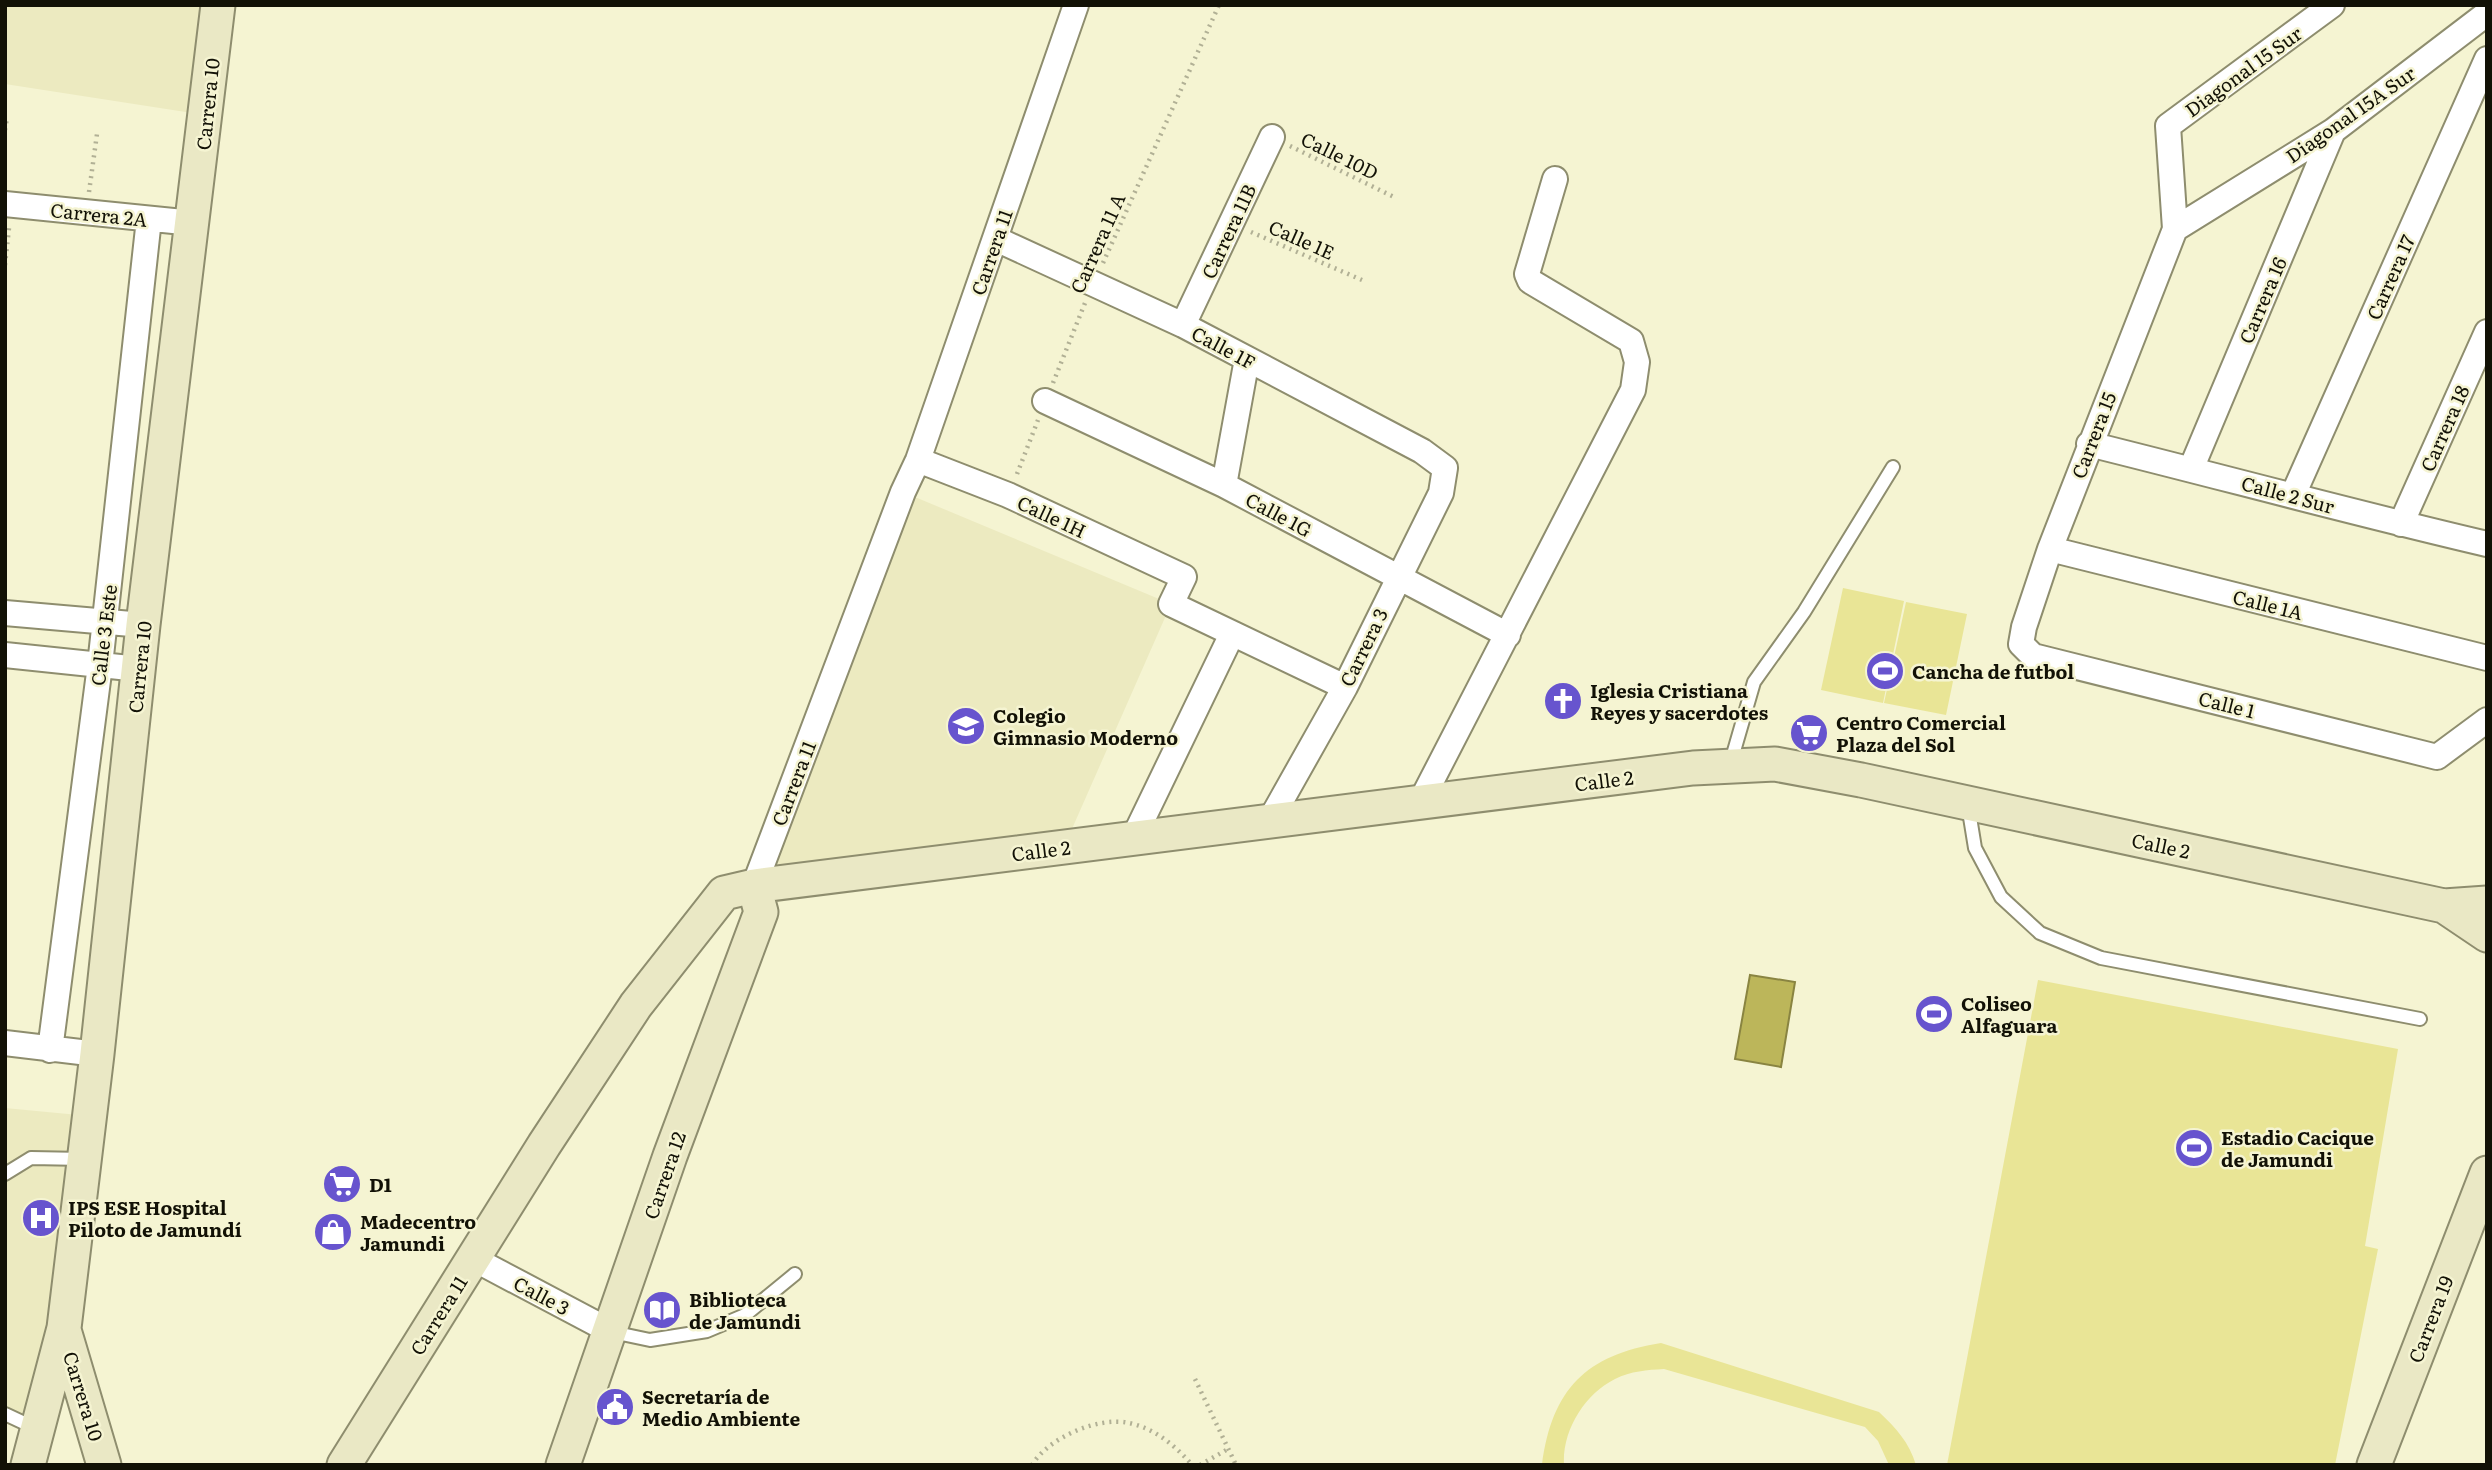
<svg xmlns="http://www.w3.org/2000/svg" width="2492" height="1470" viewBox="0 0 2492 1470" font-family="Literata,serif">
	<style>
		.built { fill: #eceac0 }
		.green { fill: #e9e596 }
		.water { fill: #bcb65a; stroke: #898441; stroke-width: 2 }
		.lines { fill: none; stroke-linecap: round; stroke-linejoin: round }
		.lane-casing { stroke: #8e8d6e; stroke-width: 16 }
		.street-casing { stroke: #8e8d6e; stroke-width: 28 }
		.secondary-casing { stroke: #8e8d6e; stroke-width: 37 }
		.path { stroke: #b1b095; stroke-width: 4.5; stroke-dasharray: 2 5; stroke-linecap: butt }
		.lane { stroke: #fff; stroke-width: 12 }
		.street { stroke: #fff; stroke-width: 24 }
		.secondary { stroke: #eae8c5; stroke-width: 33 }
		.labels { text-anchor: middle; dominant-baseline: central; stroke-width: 5; stroke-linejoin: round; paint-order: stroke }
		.street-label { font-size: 19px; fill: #121106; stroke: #f5f4d2 }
		.poi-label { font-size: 19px; font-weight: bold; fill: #121106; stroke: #f5f4d2; text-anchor: start }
	</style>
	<rect width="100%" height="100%" fill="#f5f4d2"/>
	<path class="built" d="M 5,5 L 218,5 L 205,115 L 5,84 Z
		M 903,492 L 1171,604 L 1064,847 L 754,886 Z
		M 5,1108 L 89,1116 L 37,1430 L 5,1414 Z"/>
	<path class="green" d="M 1843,588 L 1904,601 L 1883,703 L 1821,690 Z
		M 1906,602 L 1967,614 L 1946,715 L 1884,703 Z
		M 2038,980 L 2398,1049 L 2365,1246 L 2378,1249 L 2335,1465 L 1947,1465 Z
		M 1661,1343 L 1879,1412 C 1896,1428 1909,1442 1916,1465 L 1889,1465 L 1878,1441 L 1865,1427 L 1664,1369 C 1647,1370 1631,1371 1615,1379 C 1585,1394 1562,1430 1564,1465 L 1542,1465 C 1552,1389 1586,1355 1661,1343 Z"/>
	<path class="water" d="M 1750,975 L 1795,982 L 1781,1067 L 1735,1059 Z"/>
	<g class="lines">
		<defs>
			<path id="lane" d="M 1730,765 L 1754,682 L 1804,612 L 1893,467
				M 1968,805 L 1975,848 L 2001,897 L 2040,933 L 2101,958 L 2420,1019
				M 5,1174 L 31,1158 L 84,1159
				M 612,1332 L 650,1340 L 707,1331 L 745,1315 L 795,1274
				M 5,1414 L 37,1429"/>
			<path id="street" d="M 2332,5 L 2168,126 L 2175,229 L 2050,549 L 2024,627 L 2021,644 L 2033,656 L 2437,757 L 2487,720
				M 5,204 L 193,223
				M 2175,229 L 2333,131 L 2485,15
				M 996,239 L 1183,325 L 1422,451 L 1445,468 L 1441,493 L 1345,687 L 1269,822
				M 1183,325 L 1272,137
				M 1045,401 L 1224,485 L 1508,635
				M 2089,444 C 2222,477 2354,513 2487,544
				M 918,460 L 1008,495 L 1184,577 L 1171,604 L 1345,687
				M 2191,469 L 2333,131
				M 1224,485 L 1247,359
				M 2293,495 L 2487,59
				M 2401,524 L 2487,332
				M 2050,549 L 2487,658
				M 5,613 L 143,625
				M 5,655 L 139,669
				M 1420,803 L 1633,390 L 1637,362 L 1631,341 L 1530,281 L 1527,274 L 1555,179
				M 1133,839 L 1232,634
				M 754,886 L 903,492 L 918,460 L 1076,5
				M 5,1043 L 97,1054
				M 50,1050 L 100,665 L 149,219
				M 474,1259 L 610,1331"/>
			<path id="secondary" d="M 2444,906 L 2487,935
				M 64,1330 L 104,1465
				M 28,1465 L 64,1328 L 97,1054 L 143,625 L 218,5
				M 344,1465 L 544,1145 L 636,1005 L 724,893 L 754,886 L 1693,768 L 1775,764 L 1861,780 L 2444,906 L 2487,903
				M 563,1465 L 670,1156 L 761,912 L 754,886
				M 2374,1465 L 2487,1173"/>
		</defs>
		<use href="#lane" class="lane-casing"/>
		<use href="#street" class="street-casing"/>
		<use href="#secondary" class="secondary-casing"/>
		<path class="path" d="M 5,130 L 7,118
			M 1290,146 L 1396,198
			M 89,192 L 97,134
			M 1251,232 L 1362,280
			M 1103,263 L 1219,5
			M 5,265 L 9,228
			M 1053,383 L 1085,303
			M 1017,474 L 1038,420
			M 1195,1379 L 1236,1465
			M 1032,1465 C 1048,1438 1098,1416 1129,1423 C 1154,1428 1176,1446 1192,1465
			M 1200,1465 L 1228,1449"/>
		<use href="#lane" class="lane"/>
		<use href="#street" class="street"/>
		<use href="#secondary" class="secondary"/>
	</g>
	<defs>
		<symbol id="stadium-disc" viewBox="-11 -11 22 22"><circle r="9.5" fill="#6754ce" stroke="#f5f4d2"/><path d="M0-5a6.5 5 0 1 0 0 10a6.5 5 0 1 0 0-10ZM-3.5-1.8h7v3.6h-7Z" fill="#fff"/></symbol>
		<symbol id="church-disc" viewBox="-11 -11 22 22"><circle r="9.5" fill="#6754ce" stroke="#f5f4d2"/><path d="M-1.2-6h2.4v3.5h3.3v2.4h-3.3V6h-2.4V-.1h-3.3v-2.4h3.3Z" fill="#fff"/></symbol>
		<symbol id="school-disc" viewBox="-11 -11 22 22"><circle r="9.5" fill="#6754ce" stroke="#f5f4d2"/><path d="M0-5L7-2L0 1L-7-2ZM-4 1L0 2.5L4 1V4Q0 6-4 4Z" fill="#fff"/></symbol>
		<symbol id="supermarket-disc" viewBox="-11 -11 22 22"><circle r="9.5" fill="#6754ce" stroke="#f5f4d2"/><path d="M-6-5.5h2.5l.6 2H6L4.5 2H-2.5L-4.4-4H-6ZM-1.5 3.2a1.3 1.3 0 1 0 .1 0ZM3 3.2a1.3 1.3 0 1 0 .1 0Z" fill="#fff"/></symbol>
		<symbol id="hospital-disc" viewBox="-11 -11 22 22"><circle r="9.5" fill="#6754ce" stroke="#f5f4d2"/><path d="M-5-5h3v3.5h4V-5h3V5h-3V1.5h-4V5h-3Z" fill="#fff"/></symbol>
		<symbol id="shop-disc" viewBox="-11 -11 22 22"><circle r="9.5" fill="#6754ce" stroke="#f5f4d2"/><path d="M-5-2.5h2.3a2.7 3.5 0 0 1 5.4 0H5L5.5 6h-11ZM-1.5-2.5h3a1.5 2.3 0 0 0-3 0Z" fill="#fff"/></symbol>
		<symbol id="library-disc" viewBox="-11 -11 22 22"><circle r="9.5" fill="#6754ce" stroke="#f5f4d2"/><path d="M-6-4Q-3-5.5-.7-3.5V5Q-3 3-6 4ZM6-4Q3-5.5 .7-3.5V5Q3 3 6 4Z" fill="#fff"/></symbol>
		<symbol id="civic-disc" viewBox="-11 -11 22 22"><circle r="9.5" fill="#6754ce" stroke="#f5f4d2"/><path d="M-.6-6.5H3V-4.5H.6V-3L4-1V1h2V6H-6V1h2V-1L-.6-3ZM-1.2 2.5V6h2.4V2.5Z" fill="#fff"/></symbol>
	</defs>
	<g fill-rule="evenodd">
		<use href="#stadium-disc" x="1863" y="649" width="44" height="44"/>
		<use href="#church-disc" x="1541" y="679" width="44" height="44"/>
		<use href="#school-disc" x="944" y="704" width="44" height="44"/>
		<use href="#supermarket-disc" x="1787" y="711" width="44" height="44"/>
		<use href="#stadium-disc" x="1912" y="992" width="44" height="44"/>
		<use href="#stadium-disc" x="2172" y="1126" width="44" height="44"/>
		<use href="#supermarket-disc" x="320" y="1162" width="44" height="44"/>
		<use href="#hospital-disc" x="19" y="1196" width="44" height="44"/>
		<use href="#shop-disc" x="311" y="1210" width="44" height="44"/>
		<use href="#library-disc" x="640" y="1288" width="44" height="44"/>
		<use href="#civic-disc" x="593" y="1385" width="44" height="44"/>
	</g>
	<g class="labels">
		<g class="street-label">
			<text transform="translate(2243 71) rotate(-36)">Diagonal 15 Sur</text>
			<text transform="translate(207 104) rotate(-84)">Carrera 10</text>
			<text transform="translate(2350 114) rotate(-35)">Diagonal 15A Sur</text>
			<text transform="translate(1340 155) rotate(26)">Calle 10D</text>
			<text transform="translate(99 214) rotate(6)">Carrera 2A</text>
			<text transform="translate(1228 231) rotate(-65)">Carrera 11B</text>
			<text transform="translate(1302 239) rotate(24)">Calle 1E</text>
			<text transform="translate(1097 243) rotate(-66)">Carrera 11 A</text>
			<text transform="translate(991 252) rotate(-71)">Carrera 11</text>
			<text transform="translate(2390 277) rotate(-66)">Carrera 17</text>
			<text transform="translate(2262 300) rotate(-67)">Carrera 16</text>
			<text transform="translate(1224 347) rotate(28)">Calle 1F</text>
			<text transform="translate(2444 428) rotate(-66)">Carrera 18</text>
			<text transform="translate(2093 435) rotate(-69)">Carrera 15</text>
			<text transform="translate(2288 494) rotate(15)">Calle 2 Sur</text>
			<text transform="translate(1279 514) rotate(28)">Calle 1G</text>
			<text transform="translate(1052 516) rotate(25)">Calle 1H</text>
			<text transform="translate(2268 604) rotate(14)">Calle 1A</text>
			<text transform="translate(103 635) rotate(-83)">Calle 3 Este</text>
			<text transform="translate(1363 647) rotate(-64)">Carrera 3</text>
			<text transform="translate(139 667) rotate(-84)">Carrera 10</text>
			<text transform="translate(2227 704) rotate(14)">Calle 1</text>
			<text transform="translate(1604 780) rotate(-7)">Calle 2</text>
			<text transform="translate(793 783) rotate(-69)">Carrera 11</text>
			<text transform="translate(2161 845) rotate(12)">Calle 2</text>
			<text transform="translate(1041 850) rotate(-7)">Calle 2</text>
			<text transform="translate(664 1175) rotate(-71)">Carrera 12</text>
			<text transform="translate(542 1295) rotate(28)">Calle 3</text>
			<text transform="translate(438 1315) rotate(-58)">Carrera 11</text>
			<text transform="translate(2430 1319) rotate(-69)">Carrera 19</text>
			<text transform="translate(84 1396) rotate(73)">Carrera 10</text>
		</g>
		<g class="poi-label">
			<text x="1912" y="671">Cancha de futbol</text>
			<text x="1590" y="690">Iglesia Cristiana<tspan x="1590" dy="22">Reyes y sacerdotes</tspan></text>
			<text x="993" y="715">Colegio<tspan x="993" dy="22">Gimnasio Moderno</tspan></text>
			<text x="1836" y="722">Centro Comercial<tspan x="1836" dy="22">Plaza del Sol</tspan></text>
			<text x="1961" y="1003">Coliseo<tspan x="1961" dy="22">Alfaguara</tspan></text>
			<text x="2221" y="1137">Estadio Cacique<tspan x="2221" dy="22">de Jamundi</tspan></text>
			<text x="369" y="1184">D1</text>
			<text x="68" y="1207">IPS ESE Hospital<tspan x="68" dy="22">Piloto de Jamundí</tspan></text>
			<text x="360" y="1221">Madecentro<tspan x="360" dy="22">Jamundi</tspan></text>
			<text x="689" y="1299">Biblioteca<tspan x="689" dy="22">de Jamundi</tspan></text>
			<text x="642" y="1396">Secretaría de<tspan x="642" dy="22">Medio Ambiente</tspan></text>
		</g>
	</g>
	<rect width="2492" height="1470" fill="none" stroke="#121106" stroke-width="14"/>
</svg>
